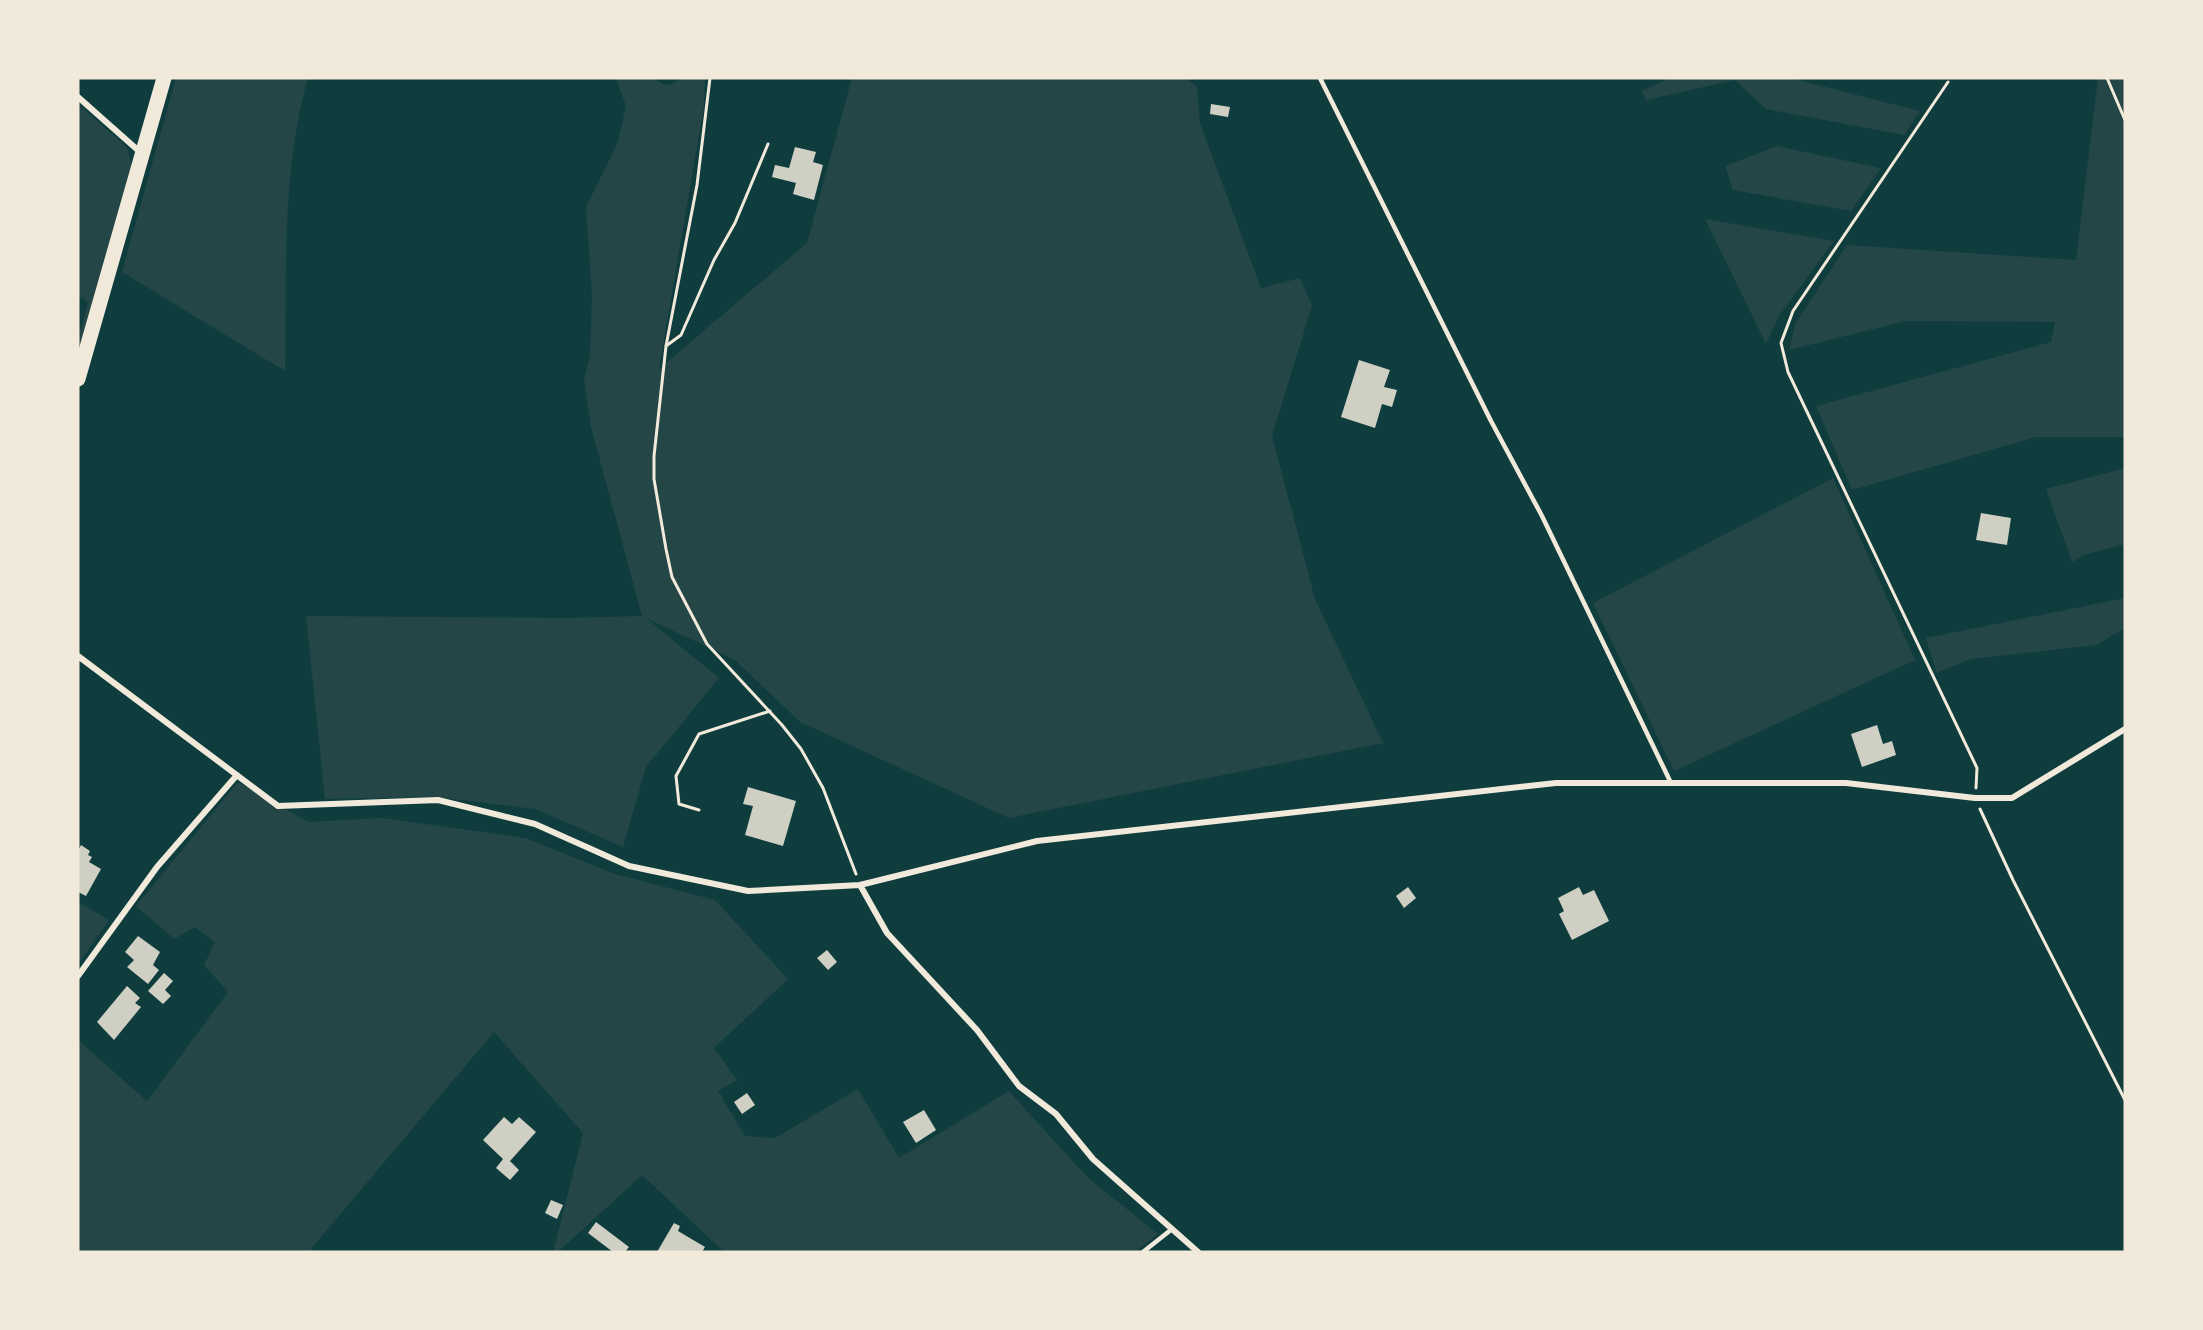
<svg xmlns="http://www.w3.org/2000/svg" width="2203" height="1330" viewBox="0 0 2203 1330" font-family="'IBM Plex Sans',sans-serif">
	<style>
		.green { fill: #244646 }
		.building { fill: #cfcfc3 }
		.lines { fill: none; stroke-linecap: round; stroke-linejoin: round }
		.path { stroke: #f1e9da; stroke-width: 3 }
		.service { stroke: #f1e9da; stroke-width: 4.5 }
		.minor { stroke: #f1e9da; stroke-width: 6 }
		.primary { stroke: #f1e9da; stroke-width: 15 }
	</style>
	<rect width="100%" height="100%" fill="#0f3d3e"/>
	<path class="green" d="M 176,78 L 308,78 C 281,173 287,274 285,371 L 122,272 Z
		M 616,78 L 653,78 L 665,85 L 672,84 L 682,78 L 705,78 L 704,106 L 659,369 L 807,243 L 852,78 L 1186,78 L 1197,87 L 1200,123 L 1261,288 L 1300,278 L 1312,306 L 1272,436 L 1315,599 L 1383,743 L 1009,818 L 800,722 L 735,660 L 646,618 L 719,678 L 646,767 L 623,847 L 535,809 L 437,797 L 325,799 L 306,616 L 567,618 L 642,616 L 591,427 L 584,380 L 590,354 L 592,297 L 586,207 L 618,142 L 626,106 Z
		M 1670,78 L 1790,78 L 1920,111 L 1904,135 L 1766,109 L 1735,80 L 1646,100 L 1642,91 Z
		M 2098,78 L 2125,78 L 2125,437 L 2036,437 L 1852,490 L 1816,406 L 2051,342 L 2055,322 L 1906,321 L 1789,350 L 1795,324 L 1847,245 L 2076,260 Z
		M 78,104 L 127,147 L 132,166 L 78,352 L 78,337 L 88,303 L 82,297 L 78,302 Z
		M 1777,146 L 1880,168 L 1881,168 L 1851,211 L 1733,190 L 1725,166 Z
		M 1705,219 L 1834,241 L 1779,316 L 1766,344 Z
		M 2125,468 L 2125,544 L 2084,555 L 2072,562 L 2046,489 Z
		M 1833,478 L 1915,660 L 1674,771 L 1593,603 Z
		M 2125,598 L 2125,628 L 2096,645 L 1971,659 L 1937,673 L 1926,638 Z
		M 238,782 L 308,822 L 382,818 L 526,838 L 615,874 L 715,900 L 788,979 L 714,1048 L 737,1080 L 718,1091 L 745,1136 L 775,1138 L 858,1089 L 899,1158 L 1009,1091 L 1088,1178 L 1158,1234 L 1135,1252 L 724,1252 L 642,1175 L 558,1252 L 553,1252 L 583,1133 L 494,1032 L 311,1249 L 313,1252 L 78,1252 L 78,1040 L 147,1101 L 228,992 L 204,965 L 215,942 L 195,927 L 174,939 L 136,906 Z
		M 78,902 L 109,920 L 78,964 Z"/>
	<path class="building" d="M 1211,104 L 1230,107 L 1228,117 L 1210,114 Z
		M 795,147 L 816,152 L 813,162 L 823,165 L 814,200 L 793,194 L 796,183 L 772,177 L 775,165 L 789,168 Z
		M 1359,360 L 1390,370 L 1384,387 L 1397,390 L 1392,407 L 1382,404 L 1375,428 L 1341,417 Z
		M 1981,513 L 2011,518 L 2007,545 L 1976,540 Z
		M 1877,725 L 1883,744 L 1892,741 L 1896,755 L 1862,767 L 1851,734 Z
		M 748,787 L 796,801 L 783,846 L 745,835 L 753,806 L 743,804 Z
		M 81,845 L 90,851 L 88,855 L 92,857 L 89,862 L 101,869 L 86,896 L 78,892 L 78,851 Z
		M 1408,887 L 1416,898 L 1404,908 L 1396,896 Z
		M 1579,887 L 1583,895 L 1594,890 L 1609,921 L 1572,940 L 1559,914 L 1564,911 L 1558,898 Z
		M 138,936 L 160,952 L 153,965 L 159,970 L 148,984 L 127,967 L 134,960 L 125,952 Z
		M 827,950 L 837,962 L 828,970 L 817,958 Z
		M 164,973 L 173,981 L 165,990 L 171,996 L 163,1004 L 148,991 Z
		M 127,986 L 140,998 L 135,1003 L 141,1007 L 114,1040 L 97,1022 Z
		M 747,1093 L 755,1105 L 742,1114 L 734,1102 Z
		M 924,1110 L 936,1130 L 916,1143 L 903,1122 Z
		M 504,1117 L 512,1124 L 519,1117 L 536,1132 L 510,1161 L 519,1170 L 510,1180 L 496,1168 L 503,1159 L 483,1140 Z
		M 551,1200 L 563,1205 L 557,1219 L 545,1213 Z
		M 596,1222 L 629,1247 L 625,1252 L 613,1252 L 588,1233 Z
		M 674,1223 L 680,1226 L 678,1231 L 705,1247 L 702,1252 L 657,1252 Z"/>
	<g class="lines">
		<path class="path" d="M 710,78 L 697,185 L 666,346 L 654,456 L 654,479 L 666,549 L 672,577 L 707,644 L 782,725 L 801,749 L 823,788 L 856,874
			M 2107,78 L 2125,120
			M 1948,82 L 1793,311 L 1781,343 L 1788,372 L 1977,768 L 1976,788
			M 666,346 L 681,335 L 714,260 L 735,223 L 768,144
			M 1980,809 L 2013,880 L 2125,1100
			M 699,810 L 679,804 L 676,776 L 699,734 L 770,711"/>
		<path class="service" d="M 1320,78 L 1491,421 L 1542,516 L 1671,783
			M 1143,1252 L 1172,1229"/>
		<path class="minor" d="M 78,97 L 140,152
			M 78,656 L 278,806 L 438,800 L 535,824 L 629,866 L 748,891 L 860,885 L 1037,841 L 1556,783 L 1846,783 L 1975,798 L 2012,798 L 2125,729
			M 860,885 L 887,933 L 977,1030 L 1019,1086 L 1056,1114 L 1093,1159 L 1198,1252
			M 78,976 L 157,867 L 237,775"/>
		<path class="primary" d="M 78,379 L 164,78"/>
	</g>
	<rect width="2203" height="1330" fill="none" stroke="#f1e9da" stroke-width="159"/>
</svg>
